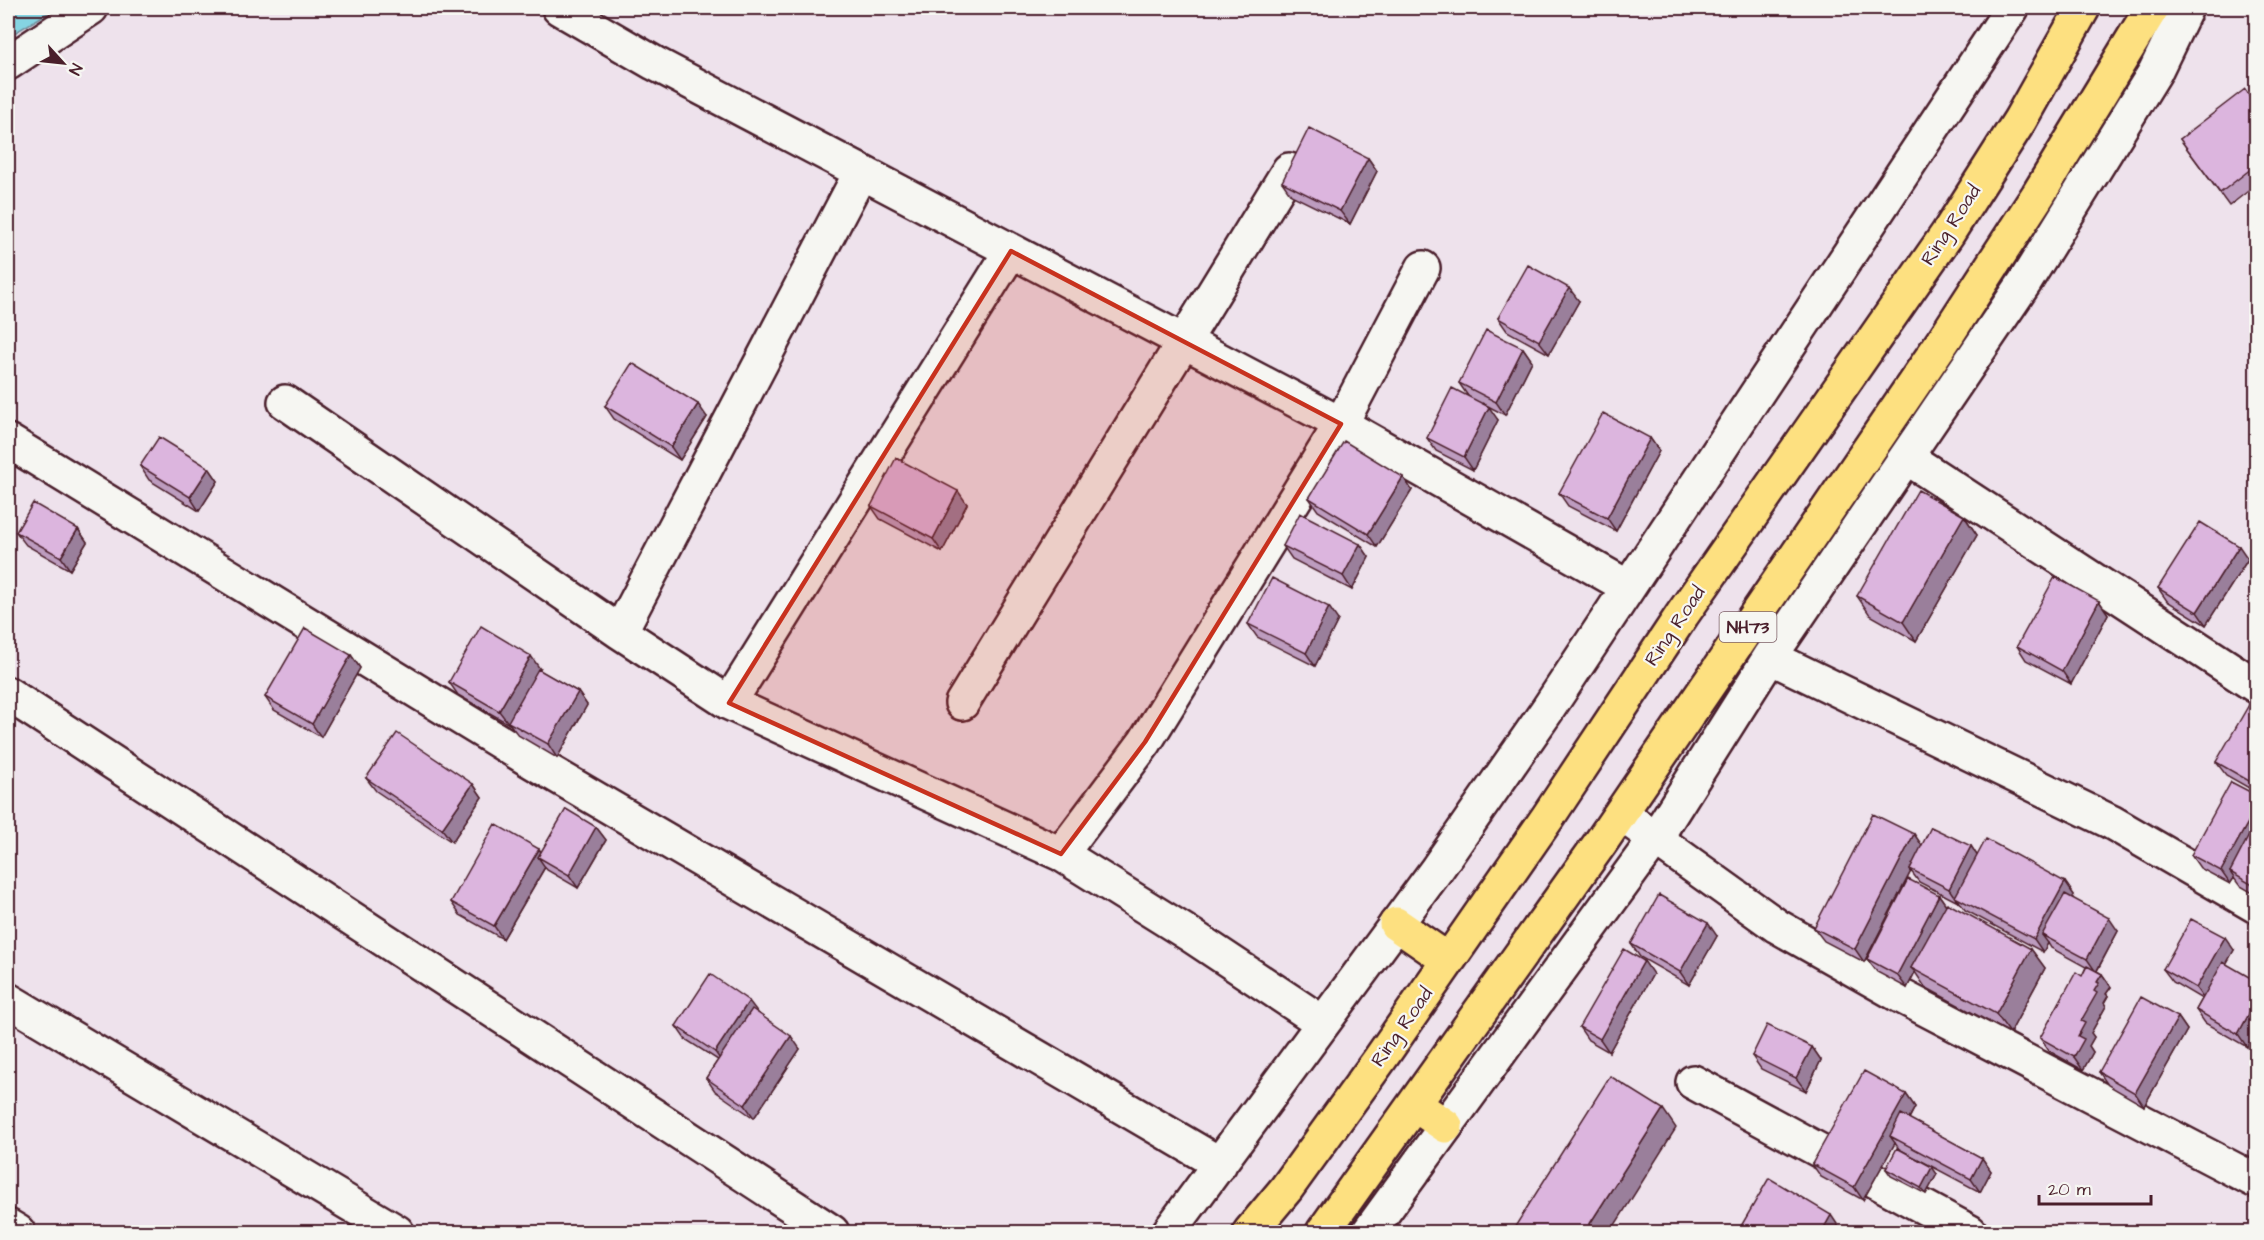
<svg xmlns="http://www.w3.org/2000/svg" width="2264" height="1240" viewBox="0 0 2264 1240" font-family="'Architects Daughter',sans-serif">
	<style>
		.water { fill: #85d4e2; stroke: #6d8c99; stroke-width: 1.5 }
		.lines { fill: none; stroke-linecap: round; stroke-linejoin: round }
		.minor-casing { stroke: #4a1f2b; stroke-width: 38 }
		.highway-casing { stroke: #4a1f2b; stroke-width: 38 }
		.minor { stroke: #f6f6f2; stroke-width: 33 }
		.highway { stroke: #fde080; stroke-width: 33 }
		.wall { fill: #bd9cbf; stroke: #4a1f2b; stroke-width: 1.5 }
		.shaded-wall { fill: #9a7f9b; stroke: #4a1f2b; stroke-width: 1.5 }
		.building { fill: #dcb5de; stroke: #4a1f2b; stroke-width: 1.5 }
		.marked { fill: #c8321e; fill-opacity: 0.2; stroke: #c8321e; stroke-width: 4.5; stroke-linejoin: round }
		.labels { text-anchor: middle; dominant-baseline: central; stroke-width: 4.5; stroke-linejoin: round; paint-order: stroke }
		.shield { fill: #f6f6f2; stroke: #7e6067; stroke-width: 1.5 }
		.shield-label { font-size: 18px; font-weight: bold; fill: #4a1f2b }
		.street-label { font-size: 20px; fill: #4a1f2b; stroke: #f6f6f2 }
	</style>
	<rect width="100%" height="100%" fill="#eee2ec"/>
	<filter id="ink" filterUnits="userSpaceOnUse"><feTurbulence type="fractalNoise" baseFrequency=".0167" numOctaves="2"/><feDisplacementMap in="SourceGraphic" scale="12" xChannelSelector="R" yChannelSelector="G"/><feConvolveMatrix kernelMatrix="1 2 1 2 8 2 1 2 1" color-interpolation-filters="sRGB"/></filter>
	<g filter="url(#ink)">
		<path class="water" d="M 8,8 L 56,8 L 8,37 Z"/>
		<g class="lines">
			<defs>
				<path id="minor" d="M 559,8 L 654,63 L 1341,424 L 1628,587
					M 8,63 L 91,8
					M 285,402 L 620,632 L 729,703 L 1061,854 L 1192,936 L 1323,1023
					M 8,441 L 533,762 L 1220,1164
					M 1906,457 L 2256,686
					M 620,632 L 861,172
					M 1770,657 L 2111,822 L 2256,906
					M 8,694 L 832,1232
					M 729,703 L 1011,251
					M 962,703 L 1289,170
					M 1621,814 L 1777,926 L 1897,994 L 2256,1181
					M 1061,854 L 1145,742 L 1341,424 L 1423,268
					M 8,1000 L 397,1232
					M 1693,1082 L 1970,1232
					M 8,1226 L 18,1232
					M 1169,1232 L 1437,869 L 1548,709 L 2012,8
					M 1369,1232 L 1655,839 L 1770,657 L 2025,282 L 2155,72 L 2186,8"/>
				<path id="highway" d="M 1396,924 L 1448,960
					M 1415,1105 L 1446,1126
					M 1250,1232 L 1286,1189 L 1380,1059 L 1548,817 L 1682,615 L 1948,233 L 2020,120 L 2083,8
					M 1323,1232 L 1601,842 L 1943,341 L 2038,195 L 2152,8"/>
			</defs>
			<use href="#minor" class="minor-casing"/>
			<use href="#highway" class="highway-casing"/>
			<use href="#minor" class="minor"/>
			<use href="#highway" class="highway"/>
		</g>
		<path class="wall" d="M 2256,105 L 2256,185 L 2229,206 L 2180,139 Z
			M 1368,158 L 1377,171 L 1350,224 L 1291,195 L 1282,182 Z
			M 1579,301 L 1549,354 L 1507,331 L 1498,318 Z
			M 1523,348 L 1532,361 L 1505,415 L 1482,403 L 1498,420 L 1473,470 L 1436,451 L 1427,438 L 1468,396 L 1459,383 Z
			M 605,406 L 707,417 L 680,460 L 614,419 Z
			M 1650,438 L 1659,451 L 1616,531 L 1568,506 L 1559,493 Z
			M 140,466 L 209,468 L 218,481 L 199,511 L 149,480 Z
			M 1412,490 L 1377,547 L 1318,511 L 1309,498 Z
			M 967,504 L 942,552 L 880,519 L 871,506 Z
			M 1964,516 L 1977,535 L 1916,641 L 1870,615 L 1857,596 Z
			M 78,529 L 87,542 L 70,570 L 26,545 L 16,532 Z
			M 1360,544 L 1369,557 L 1352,590 L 1292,559 L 1283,546 Z
			M 2248,559 L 2206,625 L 2167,601 L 2158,588 Z
			M 2099,601 L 2108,614 L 2071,684 L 2026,660 L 2017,646 Z
			M 1338,620 L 1315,666 L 1257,637 L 1248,624 Z
			M 351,655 L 360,668 L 321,737 L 274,710 L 265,697 Z
			M 540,669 L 539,670 L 578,692 L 587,705 L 557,758 L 518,735 L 509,723 L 509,724 L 458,695 L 449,682 Z
			M 2256,707 L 2256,792 L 2226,775 L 2216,762 Z
			M 366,778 L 473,784 L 482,797 L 452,842 L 376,791 Z
			M 2256,795 L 2256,895 L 2239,885 L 2234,878 L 2230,884 L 2200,868 L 2191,855 Z
			M 596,827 L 606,840 L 578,888 L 547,870 L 545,867 L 503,939 L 460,915 L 451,902 L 539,849 L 541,852 Z
			M 1914,834 L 1922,846 L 1971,846 L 1977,856 L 2065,882 L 2074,895 L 2072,898 L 2118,931 L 2097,971 L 2102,974 L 2111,987 L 2106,994 L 2108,996 L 2104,1003 L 2106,1006 L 2091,1033 L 2094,1037 L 2089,1046 L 2093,1052 L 2083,1070 L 2049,1051 L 2040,1038 L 2082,976 L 2086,967 L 2051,948 L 2048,943 L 2043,952 L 1965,910 L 1959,901 L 1958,902 L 1919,882 L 1911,871 L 1864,962 L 1824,941 L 1814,928 Z
			M 1939,895 L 1946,905 L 2031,949 L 2045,968 L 2010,1033 L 1925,987 L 1915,972 L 1907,988 L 1877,972 L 1867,959 Z
			M 1717,936 L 1689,985 L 1640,957 L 1631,944 Z
			M 2234,950 L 2226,964 L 2247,1047 L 2205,1023 L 2196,1010 L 2202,999 L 2173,982 L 2163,969 Z
			M 1653,974 L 1609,1052 L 1588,1040 L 1579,1027 Z
			M 759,1014 L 800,1049 L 754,1118 L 715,1091 L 706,1078 L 718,1060 L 685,1039 L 676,1026 Z
			M 2178,1017 L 2187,1030 L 2144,1106 L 2108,1085 L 2099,1072 Z
			M 1812,1047 L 1821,1060 L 1806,1091 L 1761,1069 L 1752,1056 Z
			M 1906,1094 L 1915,1107 L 1909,1119 L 1982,1158 L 1991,1171 L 1980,1192 L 1899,1149 L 1895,1143 L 1863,1200 L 1821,1177 L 1812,1164 Z
			M 1886,1169 L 1937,1174 L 1926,1194 L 1891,1176 Z"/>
		<path class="shaded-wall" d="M 1368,158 L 1377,171 L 1350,224 L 1340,211 Z
			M 1569,288 L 1579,301 L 1549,354 L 1539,341 Z
			M 1523,348 L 1532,361 L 1505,415 L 1496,402 Z
			M 698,404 L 707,417 L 680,460 L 671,447 Z
			M 1489,407 L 1498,420 L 1473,470 L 1464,457 Z
			M 1650,438 L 1659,451 L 1616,531 L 1607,518 Z
			M 209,468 L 218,481 L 199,511 L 190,497 Z
			M 1403,477 L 1412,490 L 1377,547 L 1368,534 Z
			M 958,491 L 967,504 L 942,552 L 933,539 Z
			M 1964,516 L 1977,535 L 1916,641 L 1903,622 Z
			M 78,529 L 87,542 L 70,570 L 61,557 Z
			M 1360,544 L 1369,557 L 1352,590 L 1343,576 Z
			M 2239,546 L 2248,559 L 2206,625 L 2197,612 Z
			M 2099,601 L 2108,614 L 2071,684 L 2062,671 Z
			M 1329,607 L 1338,620 L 1315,666 L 1306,653 Z
			M 351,655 L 360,668 L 321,737 L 312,724 Z
			M 531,656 L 540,669 L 509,724 L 499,711 Z
			M 578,692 L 587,705 L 557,758 L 548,744 Z
			M 473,784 L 482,797 L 452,842 L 442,829 Z
			M 2256,808 L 2256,837 L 2230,872 L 2234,878 L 2230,884 L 2221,871 Z
			M 596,827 L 606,840 L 578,888 L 569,875 Z
			M 1914,834 L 1923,847 L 1910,869 L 1911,871 L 1864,962 L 1855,949 Z
			M 1971,846 L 1980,860 L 1955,897 L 1959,901 L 1958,902 L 1949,889 Z
			M 539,849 L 548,862 L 538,857 L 545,867 L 503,939 L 494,926 Z
			M 2065,882 L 2074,895 L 2050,939 L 2042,935 L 2048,943 L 2043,952 L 2034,939 Z
			M 1939,895 L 1948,908 L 1911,968 L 1915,972 L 1907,988 L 1897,975 Z
			M 2109,918 L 2118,931 L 2096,972 L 2087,959 Z
			M 1708,923 L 1717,936 L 1689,985 L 1680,972 Z
			M 2225,937 L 2234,950 L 2205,1001 L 2196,988 Z
			M 2031,949 L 2045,968 L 2010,1033 L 1996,1014 Z
			M 1644,961 L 1653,974 L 1609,1052 L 1600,1039 Z
			M 2102,974 L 2111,987 L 2106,994 L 2108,996 L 2104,1003 L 2106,1006 L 2091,1033 L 2094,1037 L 2089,1046 L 2093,1052 L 2083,1070 L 2074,1057 L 2078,1036 L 2081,1021 L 2094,991 L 2097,982 Z
			M 749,1001 L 759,1014 L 724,1065 L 715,1052 Z
			M 2256,1001 L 2256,1030 L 2247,1047 L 2238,1034 Z
			M 2178,1017 L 2187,1030 L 2144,1106 L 2135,1093 Z
			M 791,1036 L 800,1049 L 754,1118 L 745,1105 Z
			M 1812,1047 L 1821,1060 L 1806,1091 L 1796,1078 Z
			M 1906,1094 L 1915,1107 L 1897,1140 L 1890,1136 L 1895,1143 L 1863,1200 L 1854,1187 Z
			M 1663,1109 L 1676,1128 L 1610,1233 L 1584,1233 Z
			M 1982,1158 L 1991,1171 L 1980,1192 L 1971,1179 Z
			M 1932,1167 L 1937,1174 L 1926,1194 L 1921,1188 Z
			M 1831,1215 L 1843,1233 L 1821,1233 Z"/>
		<path class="building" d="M 2245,89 L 2256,105 L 2256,165 L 2220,193 L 2180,139 Z
			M 1309,128 L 1368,158 L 1340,211 L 1282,182 Z
			M 1528,265 L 1569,288 L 1539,341 L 1498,318 Z
			M 1486,330 L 1523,348 L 1496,402 L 1459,383 Z
			M 632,363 L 698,404 L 671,447 L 605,406 Z
			M 1452,388 L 1489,407 L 1464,457 L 1427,438 Z
			M 1603,413 L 1650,438 L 1607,518 L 1559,493 Z
			M 159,437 L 209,468 L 190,497 L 140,466 Z
			M 1344,441 L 1403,477 L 1368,534 L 1309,498 Z
			M 896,458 L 958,491 L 933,539 L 871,506 Z
			M 1918,490 L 1964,516 L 1903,622 L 1857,596 Z
			M 33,503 L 78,529 L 61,557 L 16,532 Z
			M 1300,513 L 1360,544 L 1343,576 L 1283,546 Z
			M 2200,522 L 2239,546 L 2197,612 L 2158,588 Z
			M 2055,577 L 2099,601 L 2062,671 L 2017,646 Z
			M 1272,578 L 1329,607 L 1306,653 L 1248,624 Z
			M 481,626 L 531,656 L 499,711 L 449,682 Z
			M 305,628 L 351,655 L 312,724 L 265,697 Z
			M 538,669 L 578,692 L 548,744 L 508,722 Z
			M 2250,703 L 2256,707 L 2256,785 L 2216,762 Z
			M 397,733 L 473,784 L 442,829 L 366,778 Z
			M 2231,782 L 2256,795 L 2256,808 L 2221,871 L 2191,855 Z
			M 566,809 L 596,827 L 569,875 L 538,857 Z
			M 1873,814 L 1914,834 L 1855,949 L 1814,928 Z
			M 2256,822 L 2256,887 L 2230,872 Z
			M 495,824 L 539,849 L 494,926 L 451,902 Z
			M 1931,827 L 1971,846 L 1949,889 L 1910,869 Z
			M 1986,839 L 2065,882 L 2034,939 L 1955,897 Z
			M 1908,879 L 1939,895 L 1897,975 L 1867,959 Z
			M 2065,894 L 2109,918 L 2087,959 L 2042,935 Z
			M 1659,895 L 1708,923 L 1680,972 L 1631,944 Z
			M 1947,903 L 2031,949 L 1996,1014 L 1911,968 Z
			M 2191,919 L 2225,937 L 2196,988 L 2163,969 Z
			M 1624,949 L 1644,961 L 1600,1039 L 1579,1027 Z
			M 2223,962 L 2256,981 L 2256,1001 L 2238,1034 L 2196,1010 Z
			M 2087,966 L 2102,974 L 2097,982 L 2099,983 L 2094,991 L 2097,993 L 2081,1021 L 2085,1023 L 2078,1036 L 2084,1039 L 2074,1057 L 2040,1038 L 2076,972 L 2082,976 Z
			M 710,974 L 749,1001 L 715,1052 L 676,1026 Z
			M 2141,997 L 2178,1017 L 2135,1093 L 2099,1072 Z
			M 752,1009 L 791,1036 L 745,1105 L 706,1078 Z
			M 1767,1025 L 1812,1047 L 1796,1078 L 1752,1056 Z
			M 1864,1071 L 1906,1094 L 1854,1187 L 1812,1164 Z
			M 1610,1076 L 1663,1109 L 1584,1233 L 1511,1233 Z
			M 1901,1114 L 1982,1158 L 1971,1179 L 1890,1136 Z
			M 1897,1148 L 1932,1167 L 1921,1188 L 1886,1169 Z
			M 1769,1178 L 1831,1215 L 1821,1233 L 1737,1233 Z"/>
	</g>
	<path class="marked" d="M 1011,251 L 1341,424 L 1145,742 L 1061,854 L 729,703 Z"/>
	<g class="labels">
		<rect class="shield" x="1719.5" y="612" width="57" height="30" rx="4.5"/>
		<g class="shield-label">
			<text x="1748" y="627">NH73</text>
		</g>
		<g class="street-label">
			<text transform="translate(1951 225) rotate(-57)">Ring Road</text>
			<text transform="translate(1675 626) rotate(-56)">Ring Road</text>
			<text transform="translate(1402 1027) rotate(-55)">Ring Road</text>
		</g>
	</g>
	<rect width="2264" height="1240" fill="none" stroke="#f6f6f2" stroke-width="30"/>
	<rect x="15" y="15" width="2234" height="1210" fill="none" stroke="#4a1f2b" stroke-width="2" filter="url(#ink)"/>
	<g transform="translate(63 63) rotate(117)" stroke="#f6f6f2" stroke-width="4.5" paint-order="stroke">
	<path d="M0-4.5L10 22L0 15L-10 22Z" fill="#4a1f2b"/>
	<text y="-9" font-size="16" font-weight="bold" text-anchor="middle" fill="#4a1f2b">N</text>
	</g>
	<path d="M2039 1195v9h112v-9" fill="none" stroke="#4a1f2b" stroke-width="3"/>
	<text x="2048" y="1195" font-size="18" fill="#4a1f2b" stroke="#f6f6f2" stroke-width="4.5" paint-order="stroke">20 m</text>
</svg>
